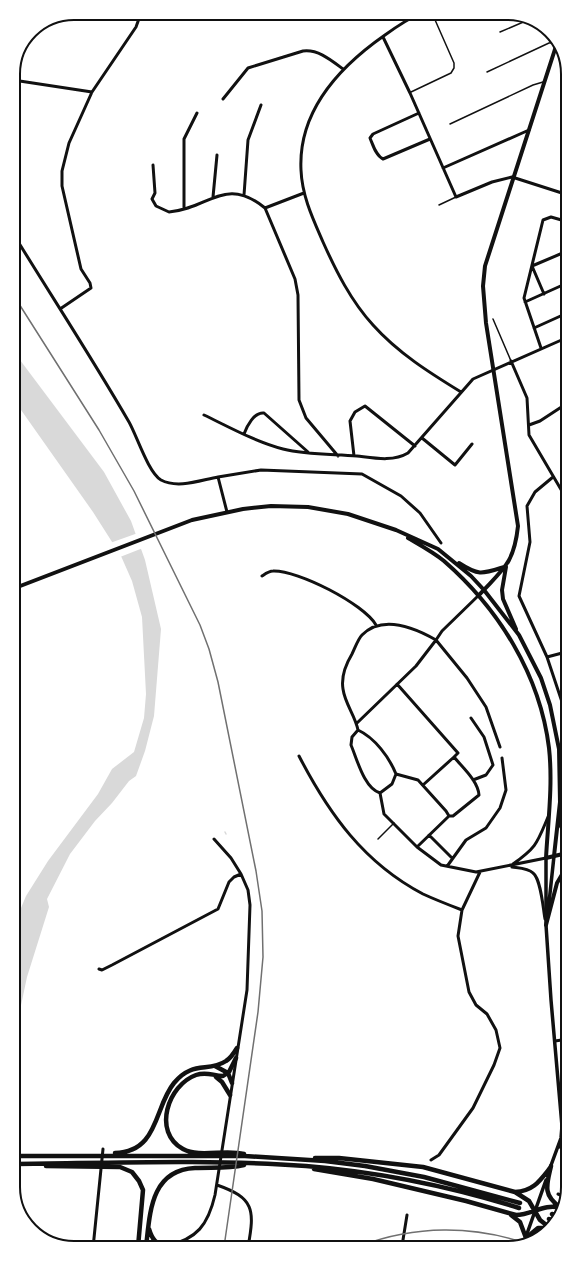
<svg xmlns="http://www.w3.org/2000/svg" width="581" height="1261" viewBox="0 0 581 1261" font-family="Figtree,sans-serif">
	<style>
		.water { fill: #d9d9d9 }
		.pier { fill: #fff }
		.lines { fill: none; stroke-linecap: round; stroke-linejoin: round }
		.stream { stroke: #d9d9d9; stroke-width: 1.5 }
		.service { stroke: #111; stroke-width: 1.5 }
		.minor { stroke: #111; stroke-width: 3 }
		.tertiary { stroke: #111; stroke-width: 3.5 }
		.secondary { stroke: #111; stroke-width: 4 }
		.primary { stroke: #111; stroke-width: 4.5 }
		.rail { stroke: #707070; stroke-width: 1.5 }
		.rim { fill: none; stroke: #111; stroke-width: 2 }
	</style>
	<rect width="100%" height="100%" fill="#fff"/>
	<path class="water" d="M 14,352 L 104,472 L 131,521 L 145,560 L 161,629 L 154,716 L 145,751 L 136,776 L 129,781 L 112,803 L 95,821 L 70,854 L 47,899 L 49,907 L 27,977 L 16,1029 L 16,920 L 26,896 L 48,861 L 98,794 L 112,769 L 134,752 L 144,718 L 146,694 L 142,617 L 132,581 L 121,556 L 93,512 L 14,400 Z"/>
	<path class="pier" d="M 138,533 L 143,548 L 120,557 L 110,543 Z"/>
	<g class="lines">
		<path class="stream" d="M 225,832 L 226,834"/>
		<path class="service" d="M 500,32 L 528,20
			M 487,72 L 549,43 L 556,42
			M 411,92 L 451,73 L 454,68 L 454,63 L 432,13
			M 450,124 L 533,85 L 543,82
			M 439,205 L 456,197
			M 493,319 L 511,361
			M 378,839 L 394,823"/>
		<path class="minor" d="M 421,13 C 408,19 396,27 385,35 C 339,67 298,111 301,170 C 302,196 313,219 323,242 C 336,271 351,301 373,325 C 398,353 430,373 461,392
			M 383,37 L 410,93 L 456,197 L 492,182 L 512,177 L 565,194
			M 13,80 L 92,92
			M 223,99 L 248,68 L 303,51 C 318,49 331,60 343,69
			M 419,113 L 373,134 L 370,138 C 373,145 376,156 383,159 L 430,139
			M 153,165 L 155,193 L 152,199 L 156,206 L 169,212 C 209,209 225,175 265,208 L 304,193
			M 443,168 L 529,130
			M 244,195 L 248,140 L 261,105
			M 213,197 L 217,155
			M 265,208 L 295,279 L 298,295 L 299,400 L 306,418 L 338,456
			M 184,209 L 184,139 L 197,113
			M 14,235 C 52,297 92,358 129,422 C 137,436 148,472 161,480 C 178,489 201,480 218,477 L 227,512
			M 544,294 L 532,266 L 565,252
			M 525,302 L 565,284
			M 60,309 L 91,288 L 90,283 L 81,269 L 62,186 L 62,171 L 69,143 L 92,92 L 136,27 L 141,13
			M 534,328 L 565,314
			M 541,348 L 524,298 L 543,220 L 551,217 L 565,221
			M 511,361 L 527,398 L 529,435 L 566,498
			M 204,415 C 229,427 256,442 283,449 C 307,455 333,454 357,456 C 374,458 393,462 408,453 L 473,379 L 566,338
			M 529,425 L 540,421 L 566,404
			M 244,434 C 247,426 254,412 264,413 L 308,452
			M 422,438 L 455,465 L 472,444
			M 354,456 L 350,421 L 355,412 L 365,406 L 415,446
			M 218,477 L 261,470 L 362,474 L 401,496 L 420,513 L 441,543
			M 553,477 L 535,492 L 527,506 L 530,542 L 519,596 L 547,657 L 567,717
			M 262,576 C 265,574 269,571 273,571 C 298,570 364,604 376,625
			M 547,657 L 566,652
			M 397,684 L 458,753 L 454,757 C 463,768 478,781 479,795 L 453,816 L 449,816 L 417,847
			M 471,718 L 484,737 L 493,765 L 486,775 L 473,780
			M 357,723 L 416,666 L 436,640 L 467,678 L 486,707 L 500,747
			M 358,730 C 355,715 345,704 343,689 C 341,677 346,664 352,654 C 355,648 358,639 362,635 C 383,614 415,628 436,640 L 442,631 L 479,595
			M 358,730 C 375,738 389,757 396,774 L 392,784 L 380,793 C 364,788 357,759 351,745 L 352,737 Z
			M 299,756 C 329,814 364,863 423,894 C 436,900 449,905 462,910
			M 396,774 L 418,780 L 446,811 L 449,816
			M 423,785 L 454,757
			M 380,793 L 384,814 L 417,847 L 441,865 L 476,872 L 546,858
			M 429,835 L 452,858
			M 513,864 C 537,847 537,843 548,817
			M 448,865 L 466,840 L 486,828 L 500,808 L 506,790 L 502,758
			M 512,867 C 519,868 528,868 533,873 C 541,879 543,908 545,919
			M 99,969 L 102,970 L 112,965 L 218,909 L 229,882 L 234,877 L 241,874
			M 555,1041 L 568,1039
			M 559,1147 L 568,1148
			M 431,1160 L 439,1155 L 473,1108 L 494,1065 L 500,1048 L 496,1030 L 487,1014 L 476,1005 L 469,992 L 458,936 L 462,910 L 480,872
			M 217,1185 C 254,1198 255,1209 248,1247
			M 558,1194 L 565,1197
			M 167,1246 C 197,1239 208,1225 215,1195 L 247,990 L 250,905 L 248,890 L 241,874 L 231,858 L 214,839
			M 402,1246 L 407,1215
			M 93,1248 L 103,1149"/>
		<path class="tertiary" d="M 546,858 L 546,925 L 551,1000 L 562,1126 L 561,1138 L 550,1168
			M 548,912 L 554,856
			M 523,1245 L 546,1180"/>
		<path class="secondary" d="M 408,538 C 420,545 433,552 444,561 C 499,609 540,675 549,748 C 553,784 548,822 546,858 L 567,853
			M 459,563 C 479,576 482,574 504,567
			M 506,567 L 502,590 L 503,599 L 516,629
			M 15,588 L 192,520 L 243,509 L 271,506 L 308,507 L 348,514 L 396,530 L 438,549 L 471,576 L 484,590 L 519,635 L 541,678 L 550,705 L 559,749 L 560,802 L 554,856
			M 479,595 C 503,569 514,564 518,526 L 486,323 L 483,286 L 485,266 L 557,43
			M 560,820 L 561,826 L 567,838
			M 546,925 L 557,883 L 567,866"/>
		<path class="primary" d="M 236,1058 L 229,1072 L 223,1076 C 213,1076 207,1071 196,1075 C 168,1085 152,1132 183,1149 C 199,1158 226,1149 244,1154
			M 215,1066 L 228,1073 L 232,1083
			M 216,1077 L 222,1082 L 230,1095
			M 115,1153 C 159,1152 154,1107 174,1083 C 193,1060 208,1073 226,1061 C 231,1058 234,1053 237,1048
			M 16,1156 L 245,1156 L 325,1161 L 365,1166 L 424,1177 L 520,1203
			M 315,1158 L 339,1158 L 423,1167 L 515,1192 L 529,1201 L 540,1220 L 550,1228
			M 16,1164 C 111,1163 212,1159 306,1166 C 379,1172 449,1186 519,1208
			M 46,1166 L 120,1167 L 132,1172 L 139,1181 L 143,1190 L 138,1247
			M 551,1166 C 547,1184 542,1195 560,1207
			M 314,1169 L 373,1179 L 466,1201 L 516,1215 C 532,1215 544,1203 561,1208
			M 515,1192 C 533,1191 539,1182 550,1168
			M 552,1214 L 558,1216
			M 511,1215 L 520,1222 L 526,1238
			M 549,1219 L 556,1222
			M 149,1229 C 152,1239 156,1245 167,1246
			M 526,1238 L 538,1228 L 548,1228
			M 146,1247 C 150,1214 150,1170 195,1168 C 211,1167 227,1169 244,1165"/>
		<path class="rail" d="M 14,296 L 99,430 L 134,491 L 200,625 L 209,649 L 218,682 L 256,871 L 262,911 L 263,957 L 258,1012 L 224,1247
			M 360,1246 C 415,1225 473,1225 528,1244"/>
	</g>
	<path d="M0 0H581V1261H0ZM74 20H507A54 54 0 0 1 561 74V1187A54 54 0 0 1 507 1241H74A54 54 0 0 1 20 1187V74A54 54 0 0 1 74 20Z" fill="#fff" fill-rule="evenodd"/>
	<path class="rim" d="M74 20H507A54 54 0 0 1 561 74V1187A54 54 0 0 1 507 1241H74A54 54 0 0 1 20 1187V74A54 54 0 0 1 74 20Z"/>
</svg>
